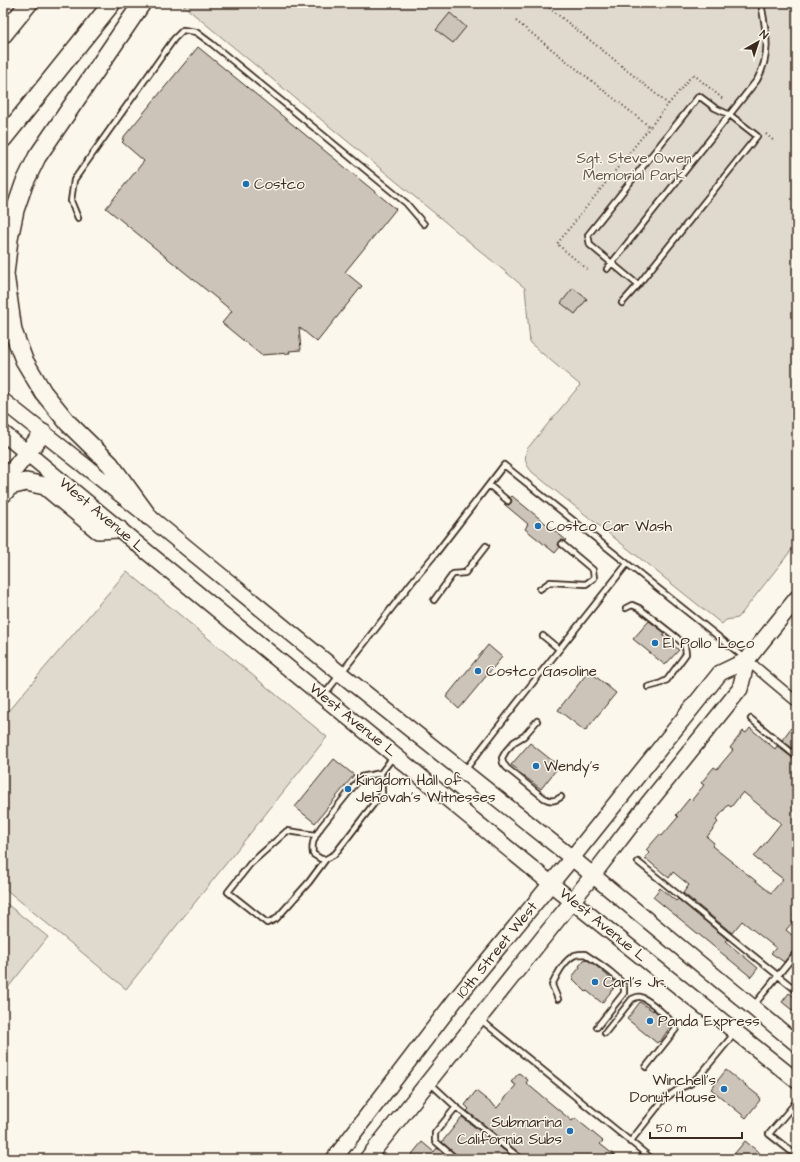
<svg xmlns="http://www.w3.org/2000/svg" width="800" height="1162" viewBox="0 0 800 1162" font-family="'Architects Daughter',sans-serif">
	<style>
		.green { fill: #dfd9ce; stroke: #8d8276 }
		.building { fill: #ccc4b9; stroke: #3b2a1e; fill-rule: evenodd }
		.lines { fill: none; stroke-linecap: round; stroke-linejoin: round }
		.lane-casing { stroke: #3b2a1e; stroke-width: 8 }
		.street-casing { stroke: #3b2a1e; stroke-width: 12 }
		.primary-casing { stroke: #3b2a1e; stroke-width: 18 }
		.highway-casing { stroke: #3b2a1e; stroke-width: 20 }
		.path { stroke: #3b2a1e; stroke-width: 2; stroke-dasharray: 1 3; stroke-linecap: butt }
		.lane { stroke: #fbf7ec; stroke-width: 4.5 }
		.street { stroke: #fbf7ec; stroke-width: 9 }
		.primary { stroke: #fbf7ec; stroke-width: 15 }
		.highway { stroke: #fbf7ec; stroke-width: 17 }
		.poi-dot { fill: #1f6fb2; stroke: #fbf7ec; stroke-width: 1.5 }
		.labels { text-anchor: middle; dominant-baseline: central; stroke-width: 3; stroke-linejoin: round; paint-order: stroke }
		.park-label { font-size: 15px; fill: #64564a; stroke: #fbf7ec }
		.poi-label { font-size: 15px; fill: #3b2a1e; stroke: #fbf7ec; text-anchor: start }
		.street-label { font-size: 15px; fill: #3b2a1e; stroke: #fbf7ec }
	</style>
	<rect width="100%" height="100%" fill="#fbf7ec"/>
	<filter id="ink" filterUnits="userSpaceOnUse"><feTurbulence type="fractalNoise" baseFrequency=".025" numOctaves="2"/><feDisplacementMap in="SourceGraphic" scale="8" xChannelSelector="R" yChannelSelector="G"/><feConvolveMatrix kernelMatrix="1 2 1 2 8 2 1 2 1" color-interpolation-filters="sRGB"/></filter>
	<g filter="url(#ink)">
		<path class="green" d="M 183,3 L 797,3 L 797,543 L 738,618 L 726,620 L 722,624 L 532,472 C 525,463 524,460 527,449 L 580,385 L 530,343 L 525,288 L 185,7 Z
			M 127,571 L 327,737 L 126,989 L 3,887 L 3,717 Z
			M 3,901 L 48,937 L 3,994 Z"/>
		<path class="building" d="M 450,13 L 466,27 L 453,43 L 436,30 Z
			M 198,47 L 396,209 L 345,272 L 362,286 L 317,342 L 299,327 L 301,350 L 289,351 L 290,353 L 261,355 L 222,323 L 232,311 L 106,208 L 144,161 L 122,142 L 124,140 L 122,139 Z
			M 573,288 L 587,299 L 575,314 L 561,303 Z
			M 512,496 L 566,540 L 565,541 L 561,540 L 559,542 L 558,545 L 560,547 L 555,553 L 525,529 L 528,524 L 504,504 L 505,504 L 509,505 L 511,503 L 512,500 L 510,498 Z
			M 649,621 L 665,633 L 663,636 L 679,650 L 665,665 L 633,639 Z
			M 488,645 L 502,657 L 459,709 L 446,697 Z
			M 589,671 L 616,693 L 585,731 L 558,710 Z
			M 750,728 L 775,749 L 777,746 L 795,760 L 797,761 L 797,911 L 793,916 L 796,918 L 786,930 L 797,939 L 797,948 L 794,950 L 784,962 L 771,953 L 776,948 L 742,921 L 732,933 L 683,893 L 689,885 L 673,872 L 669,878 L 645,858 L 649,853 L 646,850 L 660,834 L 662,836 L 678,817 L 676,815 L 689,799 L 691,801 L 704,785 L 701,783 L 714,767 L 717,769 L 733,750 L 730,748 L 743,731 L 746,733 ZM 743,792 L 781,823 L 754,857 L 783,879 L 771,893 L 712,846 L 714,843 L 707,837 L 718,822 L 716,820 L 728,805 L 731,807 Z
			M 791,728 L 797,733 L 797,752 L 782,740 Z
			M 530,743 L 559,766 L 541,789 L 516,770 L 517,769 L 511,765 Z
			M 334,759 L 354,775 L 315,823 L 295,807 Z
			M 660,888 L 676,901 L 678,899 L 727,939 L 725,941 L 758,968 L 751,977 L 653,897 Z
			M 585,959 L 594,964 L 617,984 L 602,1003 L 587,991 L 586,992 L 572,978 L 573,977 L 572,977 L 580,967 L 579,966 Z
			M 789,993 L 797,999 L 797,1014 L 782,1002 Z
			M 640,1002 L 653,1011 L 654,1010 L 670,1027 L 660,1042 L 659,1041 L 657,1043 L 627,1019 Z
			M 726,1070 L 760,1097 L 759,1099 L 760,1100 L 746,1118 L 711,1089 Z
			M 519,1073 L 528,1080 L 526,1083 L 572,1121 L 575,1118 L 603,1141 L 600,1144 L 619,1159 L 525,1159 L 523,1156 L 467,1111 L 469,1109 L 465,1105 L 476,1091 L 497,1108 L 516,1085 L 511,1082 Z
			M 462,1117 L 515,1159 L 460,1159 L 458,1156 L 442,1142 Z
			M 745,1141 L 767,1159 L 730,1159 Z
			M 422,1142 L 434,1152 L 437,1148 L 450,1159 L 418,1159 L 412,1154 Z"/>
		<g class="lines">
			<defs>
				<path id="lane" d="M 699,96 L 715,108 L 730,115 L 757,136 L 638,285 L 590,245 L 588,235 Z
					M 78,218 L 71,201 L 74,180 L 174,39 L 183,30 L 196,32 L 212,44 L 406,203 L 424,224
					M 607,269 L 757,80 C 772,53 766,32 761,3
					M 622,303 L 638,285
					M 489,485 L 508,501
					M 540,589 L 550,582 L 586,584 L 594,578 L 593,570 L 562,544
					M 434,600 L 453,574 L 465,573 L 486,546
					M 626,608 L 632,605 L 639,608 L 677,638 L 685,646 L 686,654 L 667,680 L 659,684 L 648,687
					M 543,636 L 559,649
					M 324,695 L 412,582 L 437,552 L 504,465 L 745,658
					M 751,719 L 797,757
					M 537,721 L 524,736 L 514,742 L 506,751 L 502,758 L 503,763 L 507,768 L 544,798 C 551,802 555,801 561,797
					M 465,770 L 516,704 L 627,564
					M 316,835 L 287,831 L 250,864 L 228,892 L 267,923 L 276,919 L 309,882 L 326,859 L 335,854 L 382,793 L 381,773
					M 326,859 L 321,859 L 313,854 C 311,842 315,837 321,827 L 361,777 L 381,773 L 393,757
					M 638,862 L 797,991
					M 558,999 L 552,985 C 557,975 564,960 575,955 C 578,954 582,954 585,954 C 595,961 620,976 624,987 C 624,988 624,991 624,993 L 597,1027
					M 754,1005 L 797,952
					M 481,1020 L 652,1159
					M 605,1033 L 632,999 C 635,998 637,996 641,997 C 649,1000 674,1021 676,1029 L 646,1067
					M 430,1083 L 456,1107 L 521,1159
					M 797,1101 L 769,1134 L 797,1156
					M 456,1107 L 435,1133 L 435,1141 L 456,1159
					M 630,1142 L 663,1100 L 680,1088 L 690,1084 L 701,1074 L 734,1034"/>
				<path id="street" d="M 747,660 L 797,702"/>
				<path id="primary" d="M 3,401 L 148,516 L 341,674 L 572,858 L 797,1044
					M 3,433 L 119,529 L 572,901 L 797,1081
					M 334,1159 L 456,999 L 572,858 L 720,673 L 747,660
					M 367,1159 L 593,875 L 642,811 L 740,689 L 747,660 L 797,598"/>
				<path id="highway" d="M 142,3 L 37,157 L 24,184 L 15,210 L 9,239 L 5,274 L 13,331 L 24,360 L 43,392 L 68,423 L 110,464 L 148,516
					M 3,35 L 29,3
					M 3,139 L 112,3
					M 3,483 L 43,433
					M 3,494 L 10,486 L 26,482 L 45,486 L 98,530 L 119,529"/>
			</defs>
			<use href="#lane" class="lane-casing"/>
			<use href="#street" class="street-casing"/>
			<use href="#primary" class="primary-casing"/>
			<use href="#highway" class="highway-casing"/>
			<path class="path" d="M 543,3 L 606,53 L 668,104
				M 516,21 L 650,127 L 693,74 L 723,99
				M 766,134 L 775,142
				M 587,269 L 557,244 L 650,127"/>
			<use href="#lane" class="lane"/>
			<use href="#street" class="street"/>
			<use href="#primary" class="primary"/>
			<use href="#highway" class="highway"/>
		</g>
	</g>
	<g class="poi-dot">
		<circle cx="246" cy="184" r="4"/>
		<circle cx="538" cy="526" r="4"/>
		<circle cx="655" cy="643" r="4"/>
		<circle cx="478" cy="671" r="4"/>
		<circle cx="536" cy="766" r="4"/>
		<circle cx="348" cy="789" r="4"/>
		<circle cx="595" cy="982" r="4"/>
		<circle cx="650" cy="1021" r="4"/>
		<circle cx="724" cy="1089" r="4"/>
		<circle cx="570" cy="1131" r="4"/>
	</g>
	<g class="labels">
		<g class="park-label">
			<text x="634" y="158">Sgt. Steve Owen<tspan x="634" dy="17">Memorial Park</tspan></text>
		</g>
		<g class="poi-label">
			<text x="254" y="184">Costco</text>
			<text x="546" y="526">Costco Car Wash</text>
			<text x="663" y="643">El Pollo Loco</text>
			<text x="486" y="671">Costco Gasoline</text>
			<text x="544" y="766">Wendy's</text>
			<text x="356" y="780">Kingdom Hall of<tspan x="356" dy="17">Jehovah's Witnesses</tspan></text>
			<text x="603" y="982">Carl's Jr.</text>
			<text x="658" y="1021">Panda Express</text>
			<text x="716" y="1080" text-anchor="end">Winchell's<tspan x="716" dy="17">Donut House</tspan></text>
			<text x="562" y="1122" text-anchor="end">Submarina<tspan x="562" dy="17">California Subs</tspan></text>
		</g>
		<g class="street-label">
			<text transform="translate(102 515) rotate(40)">West Avenue L</text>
			<text transform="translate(353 720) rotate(39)">West Avenue L</text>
			<text transform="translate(603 925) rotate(39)">West Avenue L</text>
			<text transform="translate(497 950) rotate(-51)">10th Street West</text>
		</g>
	</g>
	<rect width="800" height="1162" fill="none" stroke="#fbf7ec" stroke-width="16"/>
	<rect x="8" y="8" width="784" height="1146" fill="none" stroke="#3b2a1e" stroke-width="1.5" filter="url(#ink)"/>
	<g transform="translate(758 42) rotate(39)" stroke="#fbf7ec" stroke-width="3" paint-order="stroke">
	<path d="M0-3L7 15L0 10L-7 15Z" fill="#3b2a1e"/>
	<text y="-6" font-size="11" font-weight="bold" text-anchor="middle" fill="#3b2a1e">N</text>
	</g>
	<path d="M650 1132v6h92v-6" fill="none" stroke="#3b2a1e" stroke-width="2"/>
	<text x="656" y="1132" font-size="12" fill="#3b2a1e" stroke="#fbf7ec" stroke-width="3" paint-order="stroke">50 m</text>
</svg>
